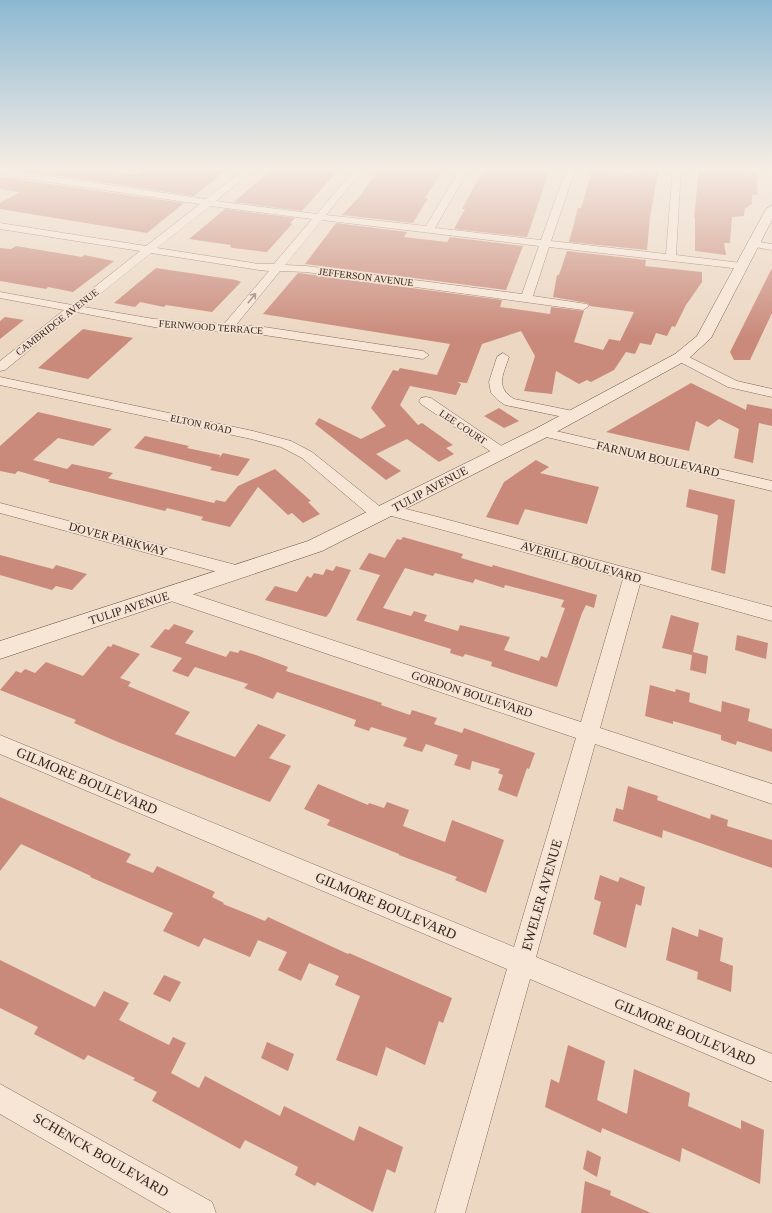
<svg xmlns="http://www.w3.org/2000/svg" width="772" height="1213" viewBox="0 0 772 1213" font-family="'Times New Roman',serif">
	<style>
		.building { fill: #c98a7b; fill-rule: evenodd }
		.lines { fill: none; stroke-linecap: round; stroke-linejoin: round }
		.minor-casing { stroke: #86685b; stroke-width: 1 }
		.secondary-casing { stroke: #684a3e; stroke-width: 1 }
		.minor { fill: #f7e6d6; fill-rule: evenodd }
		.secondary { fill: #f7e6d6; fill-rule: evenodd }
		.oneway { stroke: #96867a }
		.labels { text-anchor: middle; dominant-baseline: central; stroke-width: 3.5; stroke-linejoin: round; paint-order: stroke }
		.far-street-label { font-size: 10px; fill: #36251e; stroke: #f4e3d3 }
		.street-label { font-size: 12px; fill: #36251e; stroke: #f4e3d3 }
		.near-street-label { font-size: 14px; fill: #36251e; stroke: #f4e3d3 }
	</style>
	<rect width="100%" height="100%" fill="#ecd7c3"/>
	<path class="building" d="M 0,167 L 87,167 L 139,175 L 150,167 L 231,167 L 194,196 Z
		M 274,167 L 341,167 L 302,211 L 234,202 Z
		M 381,167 L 421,167 L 443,170 L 425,198 L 428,198 L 413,223 L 342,215 L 359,197 Z
		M 485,167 L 550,169 L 527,237 L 454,229 L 465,209 L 462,209 Z
		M 699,168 L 756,172 L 758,194 L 752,195 L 752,204 L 748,206 L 748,208 L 745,207 L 744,216 L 732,217 L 730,243 L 724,243 L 726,255 L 695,251 L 695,218 L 694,218 Z
		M 592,170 L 633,173 L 634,170 L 658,172 L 650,217 L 647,250 L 569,242 L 578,208 L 581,208 Z
		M 0,177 L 184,203 L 147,233 L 0,209 L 0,203 L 20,192 L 0,189 Z
		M 225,209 L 295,218 L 290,223 L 292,224 L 267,252 L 233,248 L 230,247 L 231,245 L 189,239 Z
		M 336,223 L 407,232 L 404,237 L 447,242 L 450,237 L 523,246 L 506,290 L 305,264 Z
		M 16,246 L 82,257 L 84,255 L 114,261 L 73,292 L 48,287 L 46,289 L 0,281 L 0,248 L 11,249 Z
		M 567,251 L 646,260 L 645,266 L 702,272 L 702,282 L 686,305 L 675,327 L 672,326 L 667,336 L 656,333 L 651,345 L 640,343 L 635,354 L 626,352 L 614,370 L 591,382 L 587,380 L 579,384 L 556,371 L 552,394 L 524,391 L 535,356 L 521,331 L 482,344 L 467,383 L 457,382 L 461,384 L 456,395 L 410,386 L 400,405 L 418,425 L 422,423 L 453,445 L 446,448 L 454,454 L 439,462 L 407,439 L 376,454 L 401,471 L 386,480 L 315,424 L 319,418 L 361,439 L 386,426 L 371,408 L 393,370 L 398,371 L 400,368 L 437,375 L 450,344 L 263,314 L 298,273 L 306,274 L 502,300 L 500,307 L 550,314 L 551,307 L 584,311 L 574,342 L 603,350 L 609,339 L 620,341 L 634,312 L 590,306 L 587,303 L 553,297 L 557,275 L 559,275 Z
		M 156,268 L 236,280 L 241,282 L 212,312 L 166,305 L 164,307 L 140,302 L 135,307 L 114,303 Z
		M 772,268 L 772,313 L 750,360 L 734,360 L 730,352 Z
		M 5,317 L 24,320 L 0,339 L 0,321 Z
		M 83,329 L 133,338 L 88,379 L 38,368 Z
		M 691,383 L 746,410 L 747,404 L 772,409 L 772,426 L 759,423 L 753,463 L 734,458 L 739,429 L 719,419 L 708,427 L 696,421 L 689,451 L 606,432 Z
		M 499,408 L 519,421 L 504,428 L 484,416 Z
		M 38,412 L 112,429 L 93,446 L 58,438 L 33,460 L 67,469 L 72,464 L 113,473 L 108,478 L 214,503 L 216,500 L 225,502 L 238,486 L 275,469 L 311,501 L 308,502 L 320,514 L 303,523 L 292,513 L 288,515 L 258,487 L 230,527 L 201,520 L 203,517 L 167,508 L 165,511 L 48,482 L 50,480 L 18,471 L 15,474 L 0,471 L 0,446 Z
		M 145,436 L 189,446 L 187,448 L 220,455 L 219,458 L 223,453 L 250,459 L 238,476 L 210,470 L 212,467 L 134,448 Z
		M 536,460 L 549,467 L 540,473 L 599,487 L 587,524 L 525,509 L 518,525 L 486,517 L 504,482 Z
		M 689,489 L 735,500 L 725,574 L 711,570 L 718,515 L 686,507 Z
		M 403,537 L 463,554 L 461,558 L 492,567 L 493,565 L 597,595 L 594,608 L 586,605 L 582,613 L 557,687 L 491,666 L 492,662 L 465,654 L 463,657 L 450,653 L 451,649 L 356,620 L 380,575 L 359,569 L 369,553 L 385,558 L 397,539 L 401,540 ZM 405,568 L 433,576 L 435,573 L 473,583 L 475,579 L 504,588 L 505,585 L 564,600 L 561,607 L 565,608 L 547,658 L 541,656 L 539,661 L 504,650 L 510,637 L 460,625 L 458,631 L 424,621 L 427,615 L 414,611 L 411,616 L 383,608 Z
		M 0,555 L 53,569 L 56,565 L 87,574 L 72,590 L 56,586 L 52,590 L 0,575 Z
		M 336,566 L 351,570 L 330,612 L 326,617 L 265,600 L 275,586 L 297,592 L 307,576 L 311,578 L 314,573 L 323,575 L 326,569 L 333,571 Z
		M 671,615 L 699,623 L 693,652 L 708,656 L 706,674 L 690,670 L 692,655 L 662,648 Z
		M 174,624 L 194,631 L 185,643 L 226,657 L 230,651 L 238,653 L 240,650 L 256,655 L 288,667 L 286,671 L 382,703 L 381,705 L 410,715 L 412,710 L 437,718 L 434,724 L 462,733 L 464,728 L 535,753 L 529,769 L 527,768 L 517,797 L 498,790 L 503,775 L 498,773 L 500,769 L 472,761 L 470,770 L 454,765 L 458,755 L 426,744 L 422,752 L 403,746 L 407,738 L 371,727 L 369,731 L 354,726 L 356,720 L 277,692 L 273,699 L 244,688 L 248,684 L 195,667 L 188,677 L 172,671 L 182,658 L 150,647 L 165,629 L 169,630 Z
		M 737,635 L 768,643 L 766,659 L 735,650 Z
		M 113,644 L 140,654 L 120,678 L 131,682 L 128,686 L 190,712 L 175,734 L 235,757 L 258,724 L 286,735 L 269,758 L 291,766 L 270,802 L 118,742 L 74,723 L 76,720 L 0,690 L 16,671 L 21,673 L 25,669 L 35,673 L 46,662 L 83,676 L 108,646 L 111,647 Z
		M 650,685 L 675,692 L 676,689 L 690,693 L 689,702 L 721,712 L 722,701 L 750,709 L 748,721 L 772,729 L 772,752 L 737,741 L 736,745 L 721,740 L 721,735 L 673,721 L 673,724 L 645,716 Z
		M 318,784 L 368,805 L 369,803 L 384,808 L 387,802 L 409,810 L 403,826 L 445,842 L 452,820 L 504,840 L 486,893 L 455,880 L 457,877 L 399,855 L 399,854 L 327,825 L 330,820 L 304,809 Z
		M 628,786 L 658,796 L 657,800 L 710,819 L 711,814 L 728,820 L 727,826 L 772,840 L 772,868 L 663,830 L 662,838 L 613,821 L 616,808 L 623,810 Z
		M 0,797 L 131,854 L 126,862 L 153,873 L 157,866 L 215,892 L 212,897 L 224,903 L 223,904 L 265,921 L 268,917 L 348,954 L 349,953 L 452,998 L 443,1023 L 439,1021 L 425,1065 L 386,1047 L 377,1076 L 336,1060 L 360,996 L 335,985 L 339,976 L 309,963 L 301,981 L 278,970 L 287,952 L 258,940 L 250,957 L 204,938 L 199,947 L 163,931 L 173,913 L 90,877 L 91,876 L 21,844 L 0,871 Z
		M 600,875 L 618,882 L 620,877 L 645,887 L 641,906 L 636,904 L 626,948 L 593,934 L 601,902 L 594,899 Z
		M 672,927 L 698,937 L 699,929 L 723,938 L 720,961 L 733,966 L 731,992 L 697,979 L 698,972 L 666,960 Z
		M 0,960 L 95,1007 L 104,991 L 129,1003 L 119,1020 L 169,1045 L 173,1037 L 186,1043 L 171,1073 L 199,1088 L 205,1076 L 280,1116 L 284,1106 L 354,1141 L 359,1126 L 403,1147 L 395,1173 L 387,1169 L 373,1212 L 317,1182 L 315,1186 L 295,1175 L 298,1167 L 245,1140 L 240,1149 L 152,1101 L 157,1092 L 133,1080 L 135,1078 L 88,1055 L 84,1060 L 34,1034 L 38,1027 L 0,1008 Z
		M 164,975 L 181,982 L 170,1002 L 153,994 Z
		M 267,1042 L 294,1054 L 288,1071 L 261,1058 Z
		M 568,1045 L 605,1061 L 597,1100 L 627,1114 L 634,1069 L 690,1093 L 688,1106 L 741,1129 L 741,1120 L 764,1130 L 760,1184 L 682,1148 L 680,1162 L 602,1128 L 601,1133 L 545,1107 L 551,1079 L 559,1083 Z
		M 587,1150 L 601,1157 L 597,1177 L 583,1169 Z
		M 585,1181 L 611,1191 L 610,1195 L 651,1213 L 581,1213 Z"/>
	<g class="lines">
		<defs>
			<path id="minor" d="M 247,167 L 257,167 L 216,201 L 317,214 L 356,167 L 365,167 L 326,215 L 426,226 L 461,167 L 470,167 L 435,228 L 541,240 L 567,167 L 576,167 L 551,241 L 666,254 L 673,167 L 681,167 L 676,255 L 741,263 L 746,266 L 741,269 L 549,247 L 533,296 L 587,304 L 589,306 L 583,310 L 306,272 L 280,271 L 236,325 L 264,327 L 423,351 L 429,355 L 423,359 L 264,335 L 154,327 L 76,312 L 5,370 L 0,371 L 0,361 L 64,310 L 0,298 L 0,292 L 72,305 L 140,251 L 0,229 L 0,223 L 146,246 L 200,204 L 0,175 L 0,169 L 206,199 ZM 210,206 L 312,219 L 274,264 L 259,264 L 157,248 ZM 322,220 L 539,246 L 522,294 L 306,266 L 285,265 ZM 151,253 L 259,270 L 269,271 L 224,324 L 154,319 L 84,307 Z
				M 753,241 L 772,244 L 772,250 L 749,246 L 748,244 L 749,242 Z
				M 503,353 L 509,357 C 503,375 495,387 514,399 L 578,412 L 580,415 L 578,418 L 573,419 L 505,405 L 498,400 L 491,393 L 489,382 L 497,357 Z
				M 681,353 L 737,381 L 772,389 L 772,397 L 728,387 L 676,360 L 675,357 L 676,354 Z
				M 0,377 L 253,431 L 291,441 L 312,452 L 383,509 L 384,506 L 390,505 L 434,516 L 772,607 L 772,621 L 640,584 L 600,728 L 772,784 L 772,804 L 595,744 L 536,957 L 772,1054 L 772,1082 L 530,979 L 465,1213 L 435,1213 L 507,969 L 0,754 L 0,735 L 514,947 L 576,738 L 165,599 L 162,594 L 165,589 L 171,588 L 177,589 L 581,722 L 623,579 L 388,515 L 386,519 L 380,520 L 374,519 L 302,458 L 281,447 L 251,439 L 0,385 Z
				M 426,397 L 431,398 L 506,449 L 508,452 L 506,455 L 496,455 L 421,404 L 419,401 L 421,398 Z
				M 543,428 L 772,481 L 772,491 L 538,435 L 536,432 L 538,429 Z
				M 0,503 L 236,565 L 242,567 L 245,571 L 242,575 L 236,577 L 0,513 Z
				M 0,1084 L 212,1202 L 216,1213 L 171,1213 L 0,1114 Z"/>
			<path id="secondary" d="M 772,205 L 772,220 L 711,338 L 687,360 L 549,436 L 322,551 L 0,659 L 0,641 L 308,541 L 537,428 L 675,354 L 697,336 L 766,209 Z"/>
		</defs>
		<use href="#minor" class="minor-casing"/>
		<use href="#secondary" class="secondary-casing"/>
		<use href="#minor" class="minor"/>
		<use href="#secondary" class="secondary"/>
	</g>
	<defs><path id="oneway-shaft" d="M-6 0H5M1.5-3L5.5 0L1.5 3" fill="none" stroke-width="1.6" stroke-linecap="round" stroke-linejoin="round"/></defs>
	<use class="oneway" href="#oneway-shaft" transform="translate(252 298) rotate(-51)"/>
	<linearGradient id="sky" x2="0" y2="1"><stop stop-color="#8db8d2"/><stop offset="0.5" stop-color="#f6ede4"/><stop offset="1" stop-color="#f6ede4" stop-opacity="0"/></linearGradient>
	<rect width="772" height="337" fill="url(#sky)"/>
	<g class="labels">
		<g class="far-street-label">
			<text transform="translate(366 277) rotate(7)">JEFFERSON AVENUE</text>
			<text transform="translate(57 322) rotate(-38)">CAMBRIDGE AVENUE</text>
			<text transform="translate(211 327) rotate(4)">FERNWOOD TERRACE</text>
			<text transform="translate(201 424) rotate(12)">ELTON ROAD</text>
			<text transform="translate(463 427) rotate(34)">LEE COURT</text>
		</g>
		<g class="street-label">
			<text transform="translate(658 459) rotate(13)">FARNUM BOULEVARD</text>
			<text transform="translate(430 489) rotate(-28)">TULIP AVENUE</text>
			<text transform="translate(118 539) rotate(15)">DOVER PARKWAY</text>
			<text transform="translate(581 562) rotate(16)">AVERILL BOULEVARD</text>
			<text transform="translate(129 608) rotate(-18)">TULIP AVENUE</text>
			<text transform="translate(472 694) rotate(18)">GORDON BOULEVARD</text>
		</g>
		<g class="near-street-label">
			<text transform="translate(87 781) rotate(23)">GILMORE BOULEVARD</text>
			<text transform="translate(542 895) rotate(-74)">EWELER AVENUE</text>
			<text transform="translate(386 906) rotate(23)">GILMORE BOULEVARD</text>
			<text transform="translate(685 1032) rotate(23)">GILMORE BOULEVARD</text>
			<text transform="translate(101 1155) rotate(30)">SCHENCK BOULEVARD</text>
		</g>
	</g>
</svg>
